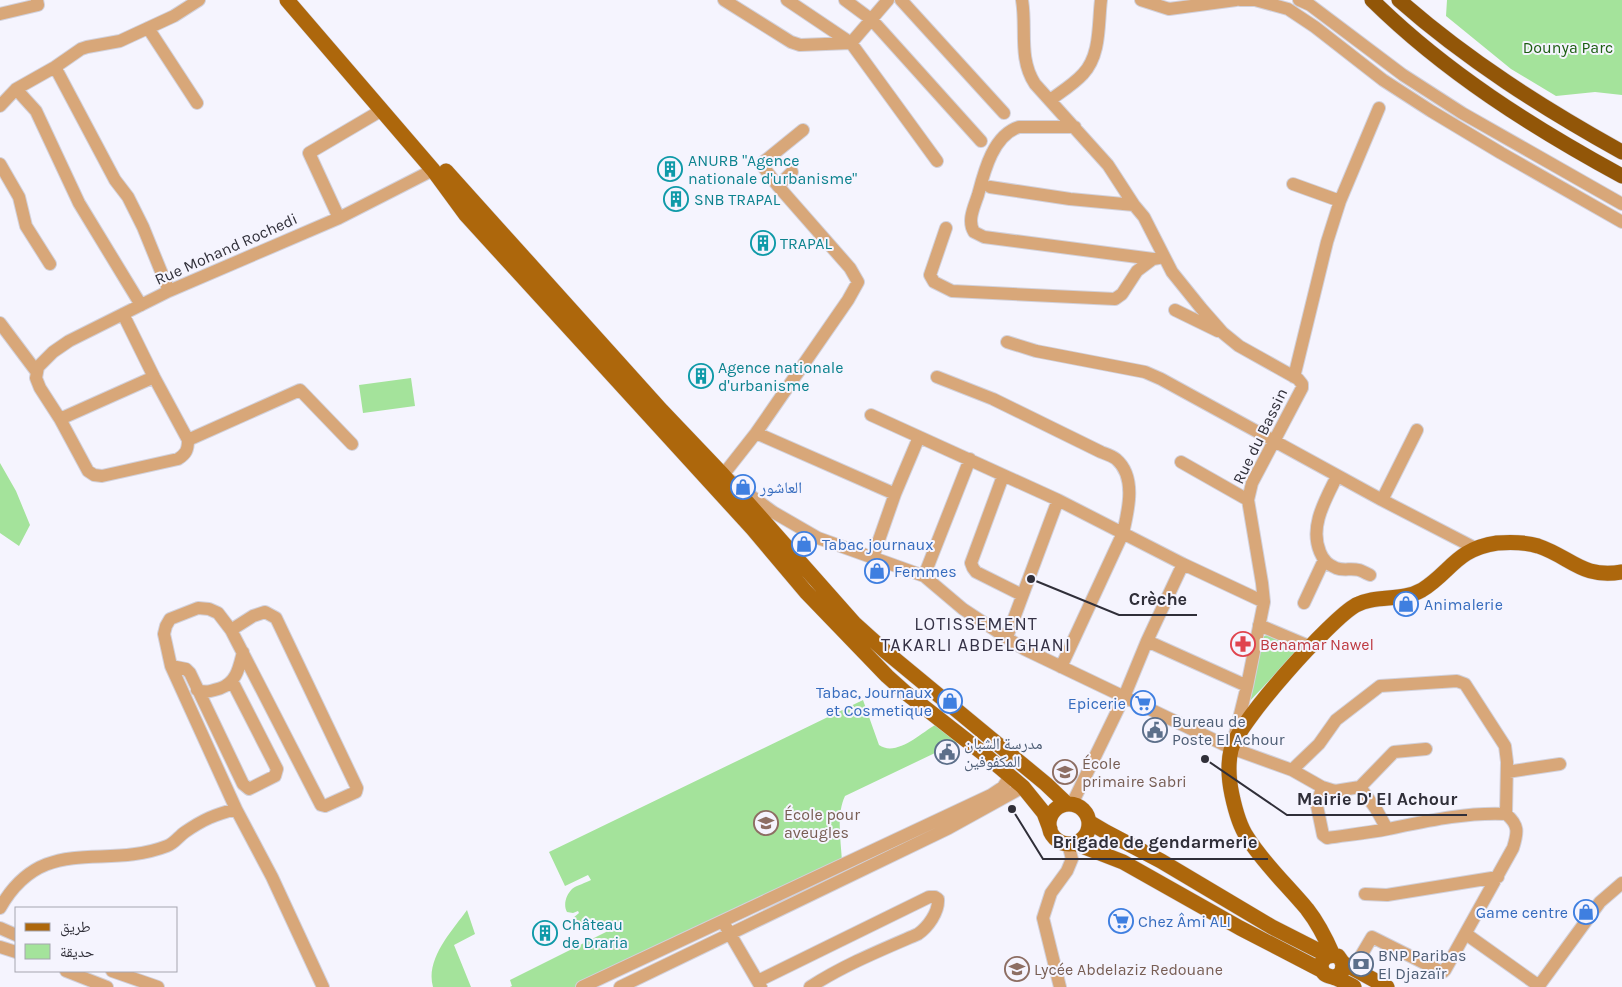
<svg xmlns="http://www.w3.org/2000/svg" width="1622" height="987" viewBox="0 0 1622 987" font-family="Karla,'Noto Naskh Arabic',sans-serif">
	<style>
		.green { fill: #a4e39b }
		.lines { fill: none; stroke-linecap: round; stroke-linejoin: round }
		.minor-casing { stroke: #d2d1db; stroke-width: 14 }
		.major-casing { stroke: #d2d1db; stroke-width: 16 }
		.highway-casing { stroke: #d2d1db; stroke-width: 16 }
		.minor { stroke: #d8a779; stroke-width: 12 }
		.major { stroke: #ad670c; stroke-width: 15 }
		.highway { stroke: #925608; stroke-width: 15 }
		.labels { text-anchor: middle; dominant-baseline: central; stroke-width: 4; stroke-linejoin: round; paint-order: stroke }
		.park-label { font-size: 16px; fill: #1c5e12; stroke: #f5f4fe }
		.culture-label { font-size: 16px; fill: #0d838f; stroke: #f5f4fe; text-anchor: start }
		.street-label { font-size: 16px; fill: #302f39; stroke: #f5f4fe }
		.shop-label { font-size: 16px; fill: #366cbe; stroke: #f5f4fe; text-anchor: start }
		.health-label { font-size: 16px; fill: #be3a42; stroke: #f5f4fe; text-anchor: start }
		.service-label { font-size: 16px; fill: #4e5e75; stroke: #f5f4fe; text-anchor: start }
		.education-label { font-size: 16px; fill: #785e54; stroke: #f5f4fe; text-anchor: start }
		.neighbourhood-label { font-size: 18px; letter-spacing: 1px; fill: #343145; stroke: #f5f4fe }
		.leader { fill: none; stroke: #302f39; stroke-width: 2 }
		.callout-dot { fill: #302f39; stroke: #f5f4fe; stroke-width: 2 }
		.callout-label { font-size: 18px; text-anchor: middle; font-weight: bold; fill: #302f39; stroke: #f5f4fe; stroke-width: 4; stroke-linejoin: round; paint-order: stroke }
	</style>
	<rect width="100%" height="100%" fill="#f5f4fe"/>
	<path class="green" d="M 1447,0 L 1622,0 L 1622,95 L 1595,92 L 1556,96 L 1511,69 L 1446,16 Z
		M 411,378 L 415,406 L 363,413 L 359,385 Z
		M 0,463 L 16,491 L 30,525 L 19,546 L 0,533 Z
		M 1269,634 L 1299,649 L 1248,703 L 1262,637 Z
		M 863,700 L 879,745 C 896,757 920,734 935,725 L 958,742 L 845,796 C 836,815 841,841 842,862 L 576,987 L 510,987 L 512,986 L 510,980 L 610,930 L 607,924 C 595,931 587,933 575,926 L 573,918 L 579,913 L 578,911 L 573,913 L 567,912 C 563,905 566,895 572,889 C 577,885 586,883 591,880 L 588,875 L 565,886 L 549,852 Z
		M 467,910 L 475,934 L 454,945 L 471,987 L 433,987 C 425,959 452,931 467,910 Z"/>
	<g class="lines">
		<defs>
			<path id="minor" d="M 724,0 L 791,42 L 800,45 L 851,43 L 888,0
				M 787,0 L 851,43 L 937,161
				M 845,0 L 872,20 L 981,141
				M 901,0 L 1004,113
				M 1022,0 C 1027,29 1018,58 1035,84 L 1108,165 L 1134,205 L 1144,217 L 1172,272 L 1201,308 L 1223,333 L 1239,346 L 1298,379 L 1302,384 L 1302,388 L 1252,483 L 1248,500 L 1262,583 L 1264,602 L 1247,686 L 1234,739
				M 1141,0 L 1169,9 L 1236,0
				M 1240,0 L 1255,0 L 1288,9 L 1315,27 L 1383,80 L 1431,111 L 1501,153 L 1622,222
				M 1299,0 L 1310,5 L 1403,75 L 1462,113 L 1622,204
				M 0,14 L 38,5 L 37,0
				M 148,28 L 197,103
				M 55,67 L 115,180 L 128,197 L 143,227 L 169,291
				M 16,89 L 36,111 L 79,203 L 141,305
				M 1050,100 C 1061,92 1074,84 1083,74 C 1101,55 1098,24 1101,0
				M 0,106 L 16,89 L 55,67 L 81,49 L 87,47 L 120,41 L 174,16 L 199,0
				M 1075,127 L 1019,127 C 993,135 984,172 978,195 C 974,207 967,221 974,232 L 984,237 L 1153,259 L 1164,257
				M 803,130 L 761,164 L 778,186 L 850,268 L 858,282 L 848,300 L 756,433 L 723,475 L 773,512 L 818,538 L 924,576 L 963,609 L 1024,649 L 1231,748 L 1292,770 L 1322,787 L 1335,791 L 1360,787 L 1394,752 L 1426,749
				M 0,164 L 19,197 L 26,226 L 50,264
				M 1293,184 L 1340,201
				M 778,186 L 792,172
				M 990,187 L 1070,199 L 1134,205
				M 339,218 L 309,153 L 382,110
				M 946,228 L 930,275 L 934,282 L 952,291 L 1115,299 L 1122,294 L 1137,271 L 1153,259
				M 1175,310 L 1218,331
				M 123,314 L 154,377 L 188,440 C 188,450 186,454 178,459 L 102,476 L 94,475 L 88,471 L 60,419 L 40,388 L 36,378 L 38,367 L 53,352 L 69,341 L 169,291 L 339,218 L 433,170
				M 0,323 L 36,371
				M 1007,342 L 1036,351 L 1145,372 L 1161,379 L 1382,500 L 1475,548
				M 937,377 L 993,399 L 1101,452 C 1106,454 1112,456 1116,459 C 1137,477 1128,511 1123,533 L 1061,667
				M 1294,377 L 1327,242 L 1340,201 L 1379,108
				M 871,415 L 1058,500 L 1183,564 L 1264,602
				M 60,419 L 154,377
				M 756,433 L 895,494
				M 188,440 L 300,390 L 352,444
				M 1181,462 L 1248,500
				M 1003,476 L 971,563 L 973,568 L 976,572 L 1022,595
				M 1337,476 C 1326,499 1309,526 1320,552 C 1323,560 1328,565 1336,568 C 1343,571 1351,568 1359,570 C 1362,571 1366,573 1370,575
				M 1382,500 L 1417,430
				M 873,557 L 895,494 L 919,437
				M 924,576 L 970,459
				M 1304,603 L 1324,560
				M 1259,625 L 1311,647
				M 231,630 L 253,616 L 265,612 L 276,618 L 357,788 L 356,792 L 325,806 L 321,805 L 231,630 L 218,613 L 209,609 L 198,608 L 170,619 L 166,626 L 164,634 L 171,666 L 236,809
				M 1007,637 L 1058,500
				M 1147,641 L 1247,686
				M 171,666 L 186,669 L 190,673 L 243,784 L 249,789 L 275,776 L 277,769 L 232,681
				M 197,690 C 207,693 211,691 221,688 C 237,682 239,667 243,652
				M 1292,770 L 1319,744 L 1336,720 L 1380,686 L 1457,681 L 1465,684 L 1505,746 L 1507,762 L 1506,814
				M 1507,772 L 1560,764
				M 1322,787 L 1317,806 L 1323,835 L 1327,838 C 1347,835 1368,833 1388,829 C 1427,821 1467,812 1506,814 C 1519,825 1518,832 1513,848 L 1445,970 L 1443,972 L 1440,971 L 1372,937 L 1353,969
				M 1360,787 L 1376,809 L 1387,829
				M 1072,804 L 1124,697 L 1147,641 L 1183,564
				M 1365,894 L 1387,895 L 1498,877
				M 0,908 C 43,832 103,871 167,846 C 174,844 179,836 185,832 C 204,819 214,815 236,809 L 272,877 L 323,987
				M 726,927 L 761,987
				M 0,928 L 16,935
				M 1466,934 L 1539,986
				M 0,947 L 16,952
				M 66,971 L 107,987
				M 112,971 L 158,987
				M 758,981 L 929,897 L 935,897 L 938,899 C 939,912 928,927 918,934 C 881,950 844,965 810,987
				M 582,987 L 991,795 L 1003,787 L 1010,776
				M 620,987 L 949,828 L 1023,787
				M 1060,987 L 1043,918 L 1051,893 L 1067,871 L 1072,859 L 1068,844
				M 1538,987 L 1600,902 L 1622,883"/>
			<path id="major" d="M 287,0 L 433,170 L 466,215 L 752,528 L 806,592 L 887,676 L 906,693 L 984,754 L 1023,787 L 1044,813 L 1050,829
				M 446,171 L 662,411 L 723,475 L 854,623 L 885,651 L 1046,784 L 1067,804
				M1049 824a20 20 0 1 1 40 0a20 20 0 1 1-40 0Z
				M 1089,822 L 1106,832 L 1161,861 L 1272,927 L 1329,956
				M 1074,843 L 1123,862 L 1240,928 L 1321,970
				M 1333,955 C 1326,939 1318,923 1307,909 C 1287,885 1264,864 1247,837 C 1239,825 1235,809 1232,795 C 1229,781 1228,763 1231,750 C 1238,722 1331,619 1356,605 C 1377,594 1401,602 1422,590 C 1451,572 1456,549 1497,543 C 1510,542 1525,542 1538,546 C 1571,557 1582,579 1622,572
				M 1343,963 L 1387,987
				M 1335,978 L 1342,972 L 1343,963 L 1338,956 C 1329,954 1323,957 1321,965 C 1322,978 1330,975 1338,979 C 1344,982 1349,984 1354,987"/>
			<path id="highway" d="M 1372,0 C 1445,72 1532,127 1622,176
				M 1399,0 C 1467,60 1543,108 1622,152"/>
		</defs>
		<use href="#minor" class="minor-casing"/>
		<use href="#major" class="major-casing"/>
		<use href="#highway" class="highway-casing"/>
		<use href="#minor" class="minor"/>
		<use href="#major" class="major"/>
		<use href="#highway" class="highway"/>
	</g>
	<defs>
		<symbol id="building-ring" viewBox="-11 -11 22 22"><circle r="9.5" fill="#f5f4fe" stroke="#0f9aa8" stroke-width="1.5"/><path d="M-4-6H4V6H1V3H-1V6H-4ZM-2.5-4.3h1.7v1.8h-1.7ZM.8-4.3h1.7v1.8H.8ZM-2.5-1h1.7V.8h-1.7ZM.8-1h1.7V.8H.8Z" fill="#0f9aa8"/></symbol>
		<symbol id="shop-ring" viewBox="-11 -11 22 22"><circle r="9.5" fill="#f5f4fe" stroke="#3f7fe0" stroke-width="1.5"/><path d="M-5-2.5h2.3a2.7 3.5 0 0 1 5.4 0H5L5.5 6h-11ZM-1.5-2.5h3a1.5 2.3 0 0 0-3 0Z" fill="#3f7fe0"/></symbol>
		<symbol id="pharmacy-ring" viewBox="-11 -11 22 22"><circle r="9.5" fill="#f5f4fe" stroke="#e0444e" stroke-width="1.5"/><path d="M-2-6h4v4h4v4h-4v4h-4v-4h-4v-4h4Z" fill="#e0444e"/></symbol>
		<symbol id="supermarket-ring" viewBox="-11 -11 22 22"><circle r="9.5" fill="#f5f4fe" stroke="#3f7fe0" stroke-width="1.5"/><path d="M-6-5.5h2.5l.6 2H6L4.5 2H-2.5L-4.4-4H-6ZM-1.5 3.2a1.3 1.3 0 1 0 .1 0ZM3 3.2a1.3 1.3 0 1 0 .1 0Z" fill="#3f7fe0"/></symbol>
		<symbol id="civic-ring" viewBox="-11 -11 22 22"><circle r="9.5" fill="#f5f4fe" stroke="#5c6f8a" stroke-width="1.5"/><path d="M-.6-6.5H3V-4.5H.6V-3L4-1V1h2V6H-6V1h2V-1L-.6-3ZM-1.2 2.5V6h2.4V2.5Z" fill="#5c6f8a"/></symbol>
		<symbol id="school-ring" viewBox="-11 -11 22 22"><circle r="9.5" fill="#f5f4fe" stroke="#8d6e63" stroke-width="1.5"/><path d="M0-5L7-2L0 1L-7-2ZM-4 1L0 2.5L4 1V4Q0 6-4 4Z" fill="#8d6e63"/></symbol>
		<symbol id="bank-ring" viewBox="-11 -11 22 22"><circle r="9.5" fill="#f5f4fe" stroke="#5c6f8a" stroke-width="1.5"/><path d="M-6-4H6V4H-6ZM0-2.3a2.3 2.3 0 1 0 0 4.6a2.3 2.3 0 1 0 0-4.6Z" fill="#5c6f8a"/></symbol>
	</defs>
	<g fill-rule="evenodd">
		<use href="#building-ring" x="656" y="155" width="28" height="28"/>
		<use href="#building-ring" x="662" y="185" width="28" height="28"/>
		<use href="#building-ring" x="749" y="229" width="28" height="28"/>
		<use href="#building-ring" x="687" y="362" width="28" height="28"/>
		<use href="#shop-ring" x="729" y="473" width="28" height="28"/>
		<use href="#shop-ring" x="790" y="530" width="28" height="28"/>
		<use href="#shop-ring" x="863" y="557" width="28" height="28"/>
		<use href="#shop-ring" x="1392" y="590" width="28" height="28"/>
		<use href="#pharmacy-ring" x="1229" y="630" width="28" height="28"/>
		<use href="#shop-ring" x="936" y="687" width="28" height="28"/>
		<use href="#supermarket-ring" x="1129" y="689" width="28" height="28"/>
		<use href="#civic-ring" x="1141" y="716" width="28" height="28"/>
		<use href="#civic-ring" x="933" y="738" width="28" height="28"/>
		<use href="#school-ring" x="1051" y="758" width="28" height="28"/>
		<use href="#school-ring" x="752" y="809" width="28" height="28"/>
		<use href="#shop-ring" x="1572" y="898" width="28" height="28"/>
		<use href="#supermarket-ring" x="1107" y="907" width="28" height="28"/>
		<use href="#building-ring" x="531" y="919" width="28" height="28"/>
		<use href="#bank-ring" x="1347" y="950" width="28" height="28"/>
		<use href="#school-ring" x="1003" y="955" width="28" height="28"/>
	</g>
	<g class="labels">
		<g class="park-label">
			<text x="1568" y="47">Dounya Parc</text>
		</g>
		<g class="culture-label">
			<text x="688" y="160">ANURB "Agence<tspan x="688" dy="18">nationale d'urbanisme"</tspan></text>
			<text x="694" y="199">SNB TRAPAL</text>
			<text x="780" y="243">TRAPAL</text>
			<text x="718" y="367">Agence nationale<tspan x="718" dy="18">d'urbanisme</tspan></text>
			<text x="562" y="924">Château<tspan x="562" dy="18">de Draria</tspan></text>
		</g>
		<g class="street-label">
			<text transform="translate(226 249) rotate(-24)">Rue Mohand Rochedi</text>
			<text transform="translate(1260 436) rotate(-64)">Rue du Bassin</text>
		</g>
		<g class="shop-label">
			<text x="760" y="487">العاشور</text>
			<text x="822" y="544">Tabac journaux</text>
			<text x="894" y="571">Femmes</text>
			<text x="1424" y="604">Animalerie</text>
			<text x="932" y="692" text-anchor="end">Tabac, Journaux<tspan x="932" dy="18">et Cosmetique</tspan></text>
			<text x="1126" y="703" text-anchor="end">Epicerie</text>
			<text x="1568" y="912" text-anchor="end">Game centre</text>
			<text x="1138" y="921">Chez Âmi ALI</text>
		</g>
		<g class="health-label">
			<text x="1260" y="644">Benamar Nawel</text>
		</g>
		<g class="service-label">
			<text x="1172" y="721">Bureau de<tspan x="1172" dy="18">Poste El Achour</tspan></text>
			<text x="964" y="743">مدرسة الشبان<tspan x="964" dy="18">المكفوفين</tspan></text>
			<text x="1378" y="955">BNP Paribas<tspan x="1378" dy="18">El Djazaïr</tspan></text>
		</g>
		<g class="education-label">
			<text x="1082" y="763">École<tspan x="1082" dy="18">primaire Sabri</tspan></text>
			<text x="784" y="814">École pour<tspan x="784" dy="18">aveugles</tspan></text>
			<text x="1034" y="969">Lycée Abdelaziz Redouane</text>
		</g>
		<g class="neighbourhood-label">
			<text x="976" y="624">LOTISSEMENT<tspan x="976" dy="21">TAKARLI ABDELGHANI</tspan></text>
		</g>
	</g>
	<path class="leader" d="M1031 579L1119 615H1197M1205 759L1287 815H1467M1012 809L1043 859H1268"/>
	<g class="callout-dot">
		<circle cx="1031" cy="579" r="5"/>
		<circle cx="1205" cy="759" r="5"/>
		<circle cx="1012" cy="809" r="5"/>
	</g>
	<g class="callout-label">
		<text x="1158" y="605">Crèche</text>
		<text x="1377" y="805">Mairie D' El Achour</text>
		<text x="1155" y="848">Brigade de gendarmerie</text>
	</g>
	<rect x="15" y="907" width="162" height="65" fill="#f5f4fe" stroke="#a6a5af"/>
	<rect x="25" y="923" width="25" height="8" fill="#ad670c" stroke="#a6a5af"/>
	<text x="60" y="932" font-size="15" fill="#302f39">طريق</text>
	<rect x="25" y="944" width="25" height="15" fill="#a4e39b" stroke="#a6a5af"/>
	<text x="60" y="957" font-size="15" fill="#302f39">حديقة</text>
</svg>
